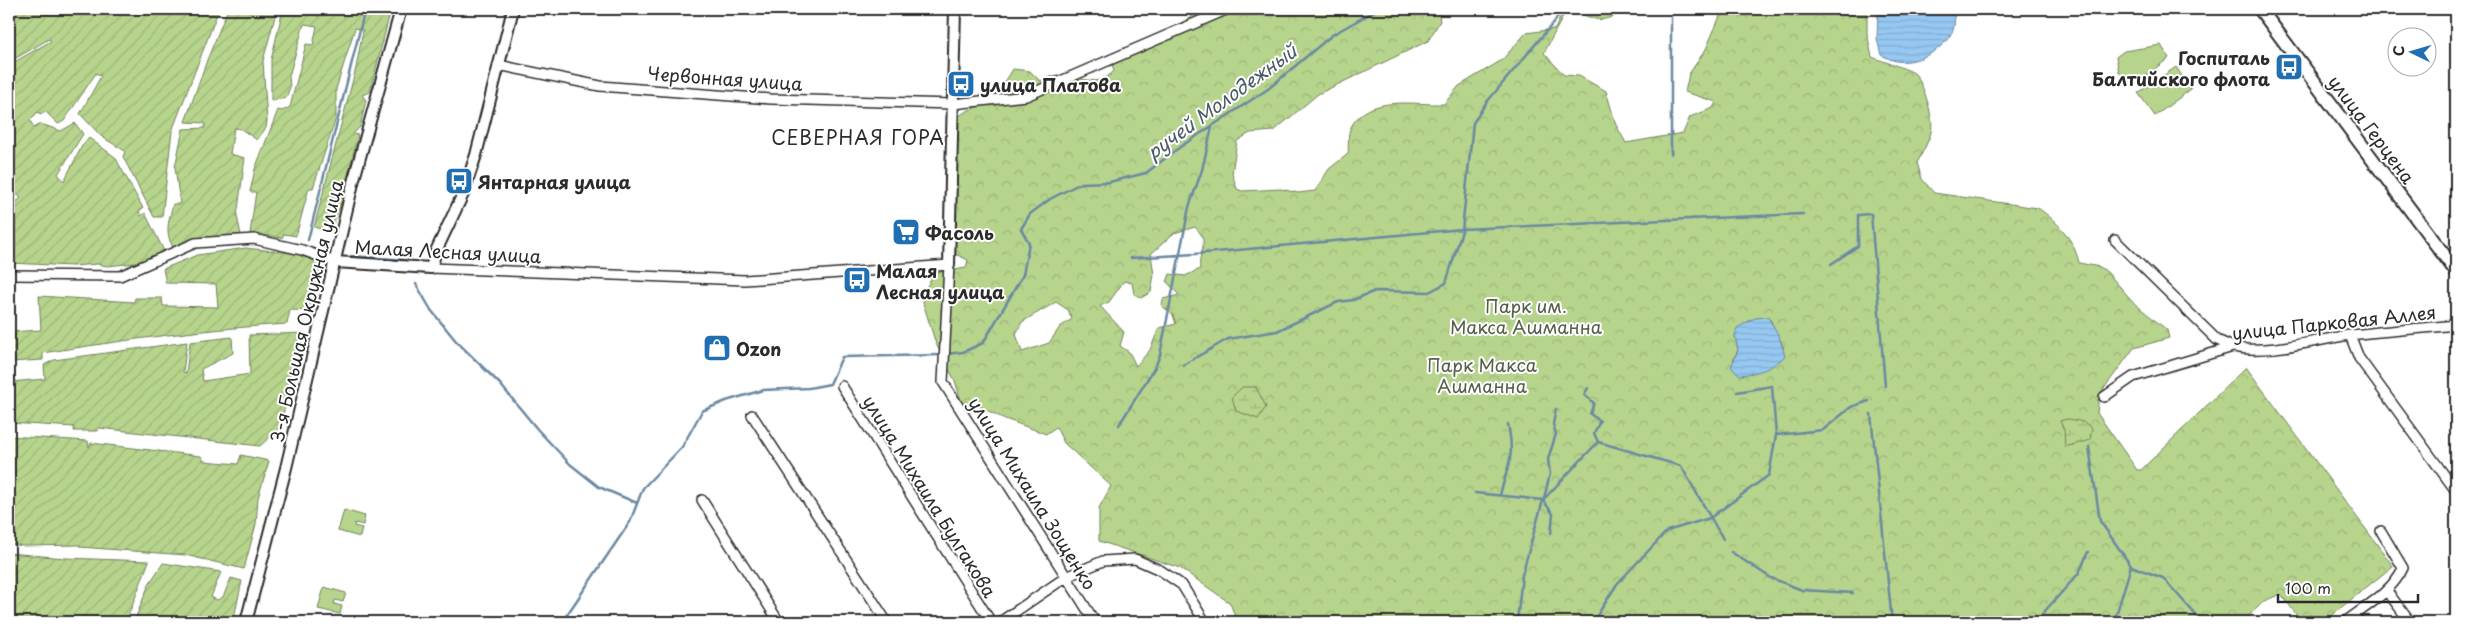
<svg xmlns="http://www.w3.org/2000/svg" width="2465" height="631" viewBox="0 0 2465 631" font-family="'Playpen Sans',sans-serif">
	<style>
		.green { fill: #b6d48c; stroke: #70805c }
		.forest { fill: url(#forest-crowns); stroke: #70805c; fill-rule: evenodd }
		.wetland { fill: url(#wetland-marsh); stroke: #70805c }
		.garden { fill: url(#garden-furrows); stroke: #70805c }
		.water { fill: url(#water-rules); stroke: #6b89a2 }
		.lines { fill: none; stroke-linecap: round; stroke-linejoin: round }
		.stream { stroke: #6b89a2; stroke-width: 2.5 }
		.minor-casing { stroke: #2b2b2b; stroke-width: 12 }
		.tertiary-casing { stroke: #2b2b2b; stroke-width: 14 }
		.secondary-casing { stroke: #2b2b2b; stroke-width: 16 }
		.minor { stroke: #fff; stroke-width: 9 }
		.tertiary { stroke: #fff; stroke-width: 10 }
		.secondary { stroke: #fff; stroke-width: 12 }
		.labels { text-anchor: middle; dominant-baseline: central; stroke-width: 4; stroke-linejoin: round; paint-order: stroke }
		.poi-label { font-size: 18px; font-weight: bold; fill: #2b2b2b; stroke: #fff; text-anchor: start }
		.street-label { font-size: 18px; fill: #2b2b2b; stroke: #fff }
		.park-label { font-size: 18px; fill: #555e48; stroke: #fff }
		.water-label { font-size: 19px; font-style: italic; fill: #4b5a67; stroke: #fff }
		.neighbourhood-label { font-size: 19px; letter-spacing: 1px; fill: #2b2b2b; stroke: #fff }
	</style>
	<defs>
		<pattern id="forest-crowns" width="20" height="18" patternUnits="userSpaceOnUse" patternTransform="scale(1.25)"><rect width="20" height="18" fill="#b6d48c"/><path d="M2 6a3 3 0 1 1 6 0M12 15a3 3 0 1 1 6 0" fill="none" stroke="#9db679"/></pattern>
		<pattern id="wetland-marsh" width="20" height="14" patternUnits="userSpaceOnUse" patternTransform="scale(1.25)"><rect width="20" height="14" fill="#b6d48c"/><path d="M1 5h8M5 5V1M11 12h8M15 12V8" fill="none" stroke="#9db679"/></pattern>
		<pattern id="garden-furrows" width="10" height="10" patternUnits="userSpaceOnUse" patternTransform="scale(1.25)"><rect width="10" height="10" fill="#b6d48c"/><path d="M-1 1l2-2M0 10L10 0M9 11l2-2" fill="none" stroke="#9db679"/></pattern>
		<pattern id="water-rules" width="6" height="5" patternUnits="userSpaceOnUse" patternTransform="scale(1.25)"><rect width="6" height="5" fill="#96c8f2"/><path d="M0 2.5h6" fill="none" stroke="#81acd0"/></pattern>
	</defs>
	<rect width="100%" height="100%" fill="#fff"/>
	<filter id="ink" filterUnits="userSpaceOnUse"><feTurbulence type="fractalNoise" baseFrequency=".02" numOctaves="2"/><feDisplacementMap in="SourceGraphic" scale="10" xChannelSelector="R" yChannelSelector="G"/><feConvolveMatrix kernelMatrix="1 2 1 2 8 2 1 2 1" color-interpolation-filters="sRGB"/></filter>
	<g filter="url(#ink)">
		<path class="green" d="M 2161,45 L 2169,58 L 2132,86 L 2119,72 L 2116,57 L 2124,51 Z
			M 2176,67 L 2191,89 L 2155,116 L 2138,93 Z
			M 344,510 L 365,516 L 363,525 L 355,523 L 354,526 L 362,528 L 360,537 L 338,531 Z
			M 324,587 L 346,593 L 343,602 L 335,600 L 334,604 L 342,606 L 340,614 L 318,609 Z"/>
		<path class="forest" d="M 1205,9 L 1438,9 L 1440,21 L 1428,41 L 1318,94 L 1274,131 L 1250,133 L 1237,141 L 1232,173 L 1237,189 L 1242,191 L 1281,189 L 1298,193 L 1315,191 L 1329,169 L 1348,154 C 1349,146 1347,133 1351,127 C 1368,94 1415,105 1444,104 L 1459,86 L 1502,60 L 1526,33 L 1555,29 L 1561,16 L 1543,9 L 1567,9 L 1544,53 L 1564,75 L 1579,76 L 1606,91 L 1616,125 L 1626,143 L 1683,133 L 1690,117 L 1713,108 L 1716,102 L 1685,92 L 1689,74 L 1706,49 L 1723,9 L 1867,9 L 1867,33 L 1872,57 C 1881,61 1910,69 1915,74 C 1923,82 1935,121 1931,132 C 1928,143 1922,153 1917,163 L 1922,179 L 1934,193 L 2038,208 C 2058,222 2074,239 2079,263 L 2100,267 L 2107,272 L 2135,304 L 2167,330 L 2169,338 L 2134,348 L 2099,395 L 2097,413 L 2137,470 L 2141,470 L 2246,367 L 2393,566 L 2323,622 L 2302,622 L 2281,594 L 2264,601 L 2243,622 L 1746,622 L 1738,615 L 1730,622 L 1237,622 L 1230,603 L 1180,568 L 1099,541 L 1099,508 L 1111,486 L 1064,443 L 1056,427 L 1046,434 L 1005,419 L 976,405 L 962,404 L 955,381 L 936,344 L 923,303 L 927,286 L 935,273 L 966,268 L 968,260 L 955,254 L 958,117 C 966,110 972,110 980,105 C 994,97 1005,83 1013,69 L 1030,71 L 1040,81 C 1045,79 1053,75 1059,75 C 1081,75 1096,90 1114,71 L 1109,55 L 1165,32 ZM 1195,227 C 1212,244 1197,250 1200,269 L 1185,276 L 1170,274 L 1167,282 L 1179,295 L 1163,299 L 1162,306 L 1173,315 L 1176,324 L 1159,328 L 1150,350 L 1136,366 L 1129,352 L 1120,346 L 1124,332 L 1100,306 L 1109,302 L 1124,281 L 1132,283 L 1134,294 L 1141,298 L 1151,292 L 1154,275 L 1151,254 L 1174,233 ZM 1056,302 L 1068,310 L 1072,319 L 1060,327 L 1049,343 L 1022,352 L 1016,334 L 1022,322 ZM 1769,317 L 1784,348 L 1733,360 L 1738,350 L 1735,336 C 1746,320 1749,319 1769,317 Z
			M 1574,9 L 1630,9 C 1604,21 1599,25 1574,9 Z"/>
		<path class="wetland" d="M 1242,387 L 1256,387 L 1266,407 L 1258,419 L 1236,411 L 1232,397 Z
			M 2067,419 C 2076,420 2086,421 2092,429 L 2090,440 L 2065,447 L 2064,430 L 2060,421 Z"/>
		<path class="garden" d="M 9,9 L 219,9 L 172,131 L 162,217 L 154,217 L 123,157 L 125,151 L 102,137 L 80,114 L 101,76 L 96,73 L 64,121 L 58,124 L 45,111 L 41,115 L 38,112 L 30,120 L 34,128 L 41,124 L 61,131 L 75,123 L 83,134 L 58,174 L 64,181 L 82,146 L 89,138 L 115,157 L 143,208 L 139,211 L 141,216 L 145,213 L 164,251 L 145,262 L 107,266 L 97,264 L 73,266 L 9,263 L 9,208 L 21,198 L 9,188 L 9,65 L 51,41 L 49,39 L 9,62 Z
			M 228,9 L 277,9 L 263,61 L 267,121 L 266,128 L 257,140 L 241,129 L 234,128 L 230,154 L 245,158 L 237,216 L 241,235 L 199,239 L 173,247 C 164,232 169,220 173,204 L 180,204 L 175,167 L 183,129 L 205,128 L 205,123 L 185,122 L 207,60 Z
			M 283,9 L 319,9 L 318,17 L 320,9 L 391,9 L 370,92 L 362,95 L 366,100 L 360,127 L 353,134 L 358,135 L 347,179 L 348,185 L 330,232 L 314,227 L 356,68 L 363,30 L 355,28 L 336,89 L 336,118 L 313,188 L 309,188 L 296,236 L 284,234 L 282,238 L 250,233 L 256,192 L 250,192 L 255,169 L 278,110 L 282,111 L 290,107 L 306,44 L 313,45 L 317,26 L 304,24 L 289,76 L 290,87 L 286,98 L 271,101 L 271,60 Z
			M 246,248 C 268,251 307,251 323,267 L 312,311 L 290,310 L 287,324 C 204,329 124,340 43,353 L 43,360 L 10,362 L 11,370 L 9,371 L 9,297 L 9,332 L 41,330 L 39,296 L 134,302 L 135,298 L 162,298 L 163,306 L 218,307 L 216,284 L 166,283 L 163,269 L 197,255 Z
			M 305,333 L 282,418 L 286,420 L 280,428 L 260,446 L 99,428 L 98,431 L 74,431 L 74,427 L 9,423 L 9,382 L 45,379 L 44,365 L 54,360 L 187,342 L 183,372 L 186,373 L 190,342 L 232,337 L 233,353 L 201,369 L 203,381 L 250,374 L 249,335 Z
			M 9,436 L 88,441 L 89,447 L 91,443 L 201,456 L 204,461 L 238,464 L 241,455 L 269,461 L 258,498 L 256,524 L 244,569 L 185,555 L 80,547 L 80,545 L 24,546 L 9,544 Z
			M 9,553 L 65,558 L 149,561 L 126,622 L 9,622 L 9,568 L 12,568 L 9,567 Z
			M 163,563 L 221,572 L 211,597 L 217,600 L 223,597 L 231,578 L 242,581 L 233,622 L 134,622 L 149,584 Z"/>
		<path class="water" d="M 1878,9 L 1952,9 C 1966,38 1922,66 1896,61 C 1891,60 1886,57 1881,55 L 1877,39 Z
			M 1768,317 L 1779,336 L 1785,356 C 1772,369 1758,373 1740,375 L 1731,367 L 1738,350 L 1735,336 L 1737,328 L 1755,318 Z"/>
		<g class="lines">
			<path class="stream" d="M 1671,154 L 1671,9
				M 308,240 L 365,9
				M 351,256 L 406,260
				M 1131,258 L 1195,254 L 1462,229 L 1803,214
				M 1831,264 L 1858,246 L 1858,215 L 1871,214 L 1885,386
				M 416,284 L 431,310 L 456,341 L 500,384 L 538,430 L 570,464 L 599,487 L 637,503
				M 947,354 L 963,352 L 983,343 L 1023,275 L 1029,243 L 1021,229 L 1030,214 L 1050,199 L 1081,183 L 1109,182 L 1146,173 L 1180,147 L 1268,89 L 1332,35 L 1378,9
				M 1183,365 L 1228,339 L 1277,331 L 1338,302 L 1353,300 L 1375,291 L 1429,292 L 1446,283 L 1462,231 L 1473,123 L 1486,103 L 1555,21 L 1562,9
				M 1588,388 L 1584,395 L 1594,403 L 1590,414 L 1600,421 L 1594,433 L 1598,442
				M 1737,392 L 1772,386 L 1776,435
				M 1871,414 L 1892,622
				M 1119,425 L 1155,367 L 1160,355 L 1189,207 L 1202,170 L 1212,127
				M 2089,447 L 2100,521 L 2131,566 L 2163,578 L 2202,622
				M 1475,493 L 1543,500 L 1553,514 L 1551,533
				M 1500,495 C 1508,464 1515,459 1508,424
				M 1544,498 L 1550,474 L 1548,459 L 1556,434 L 1553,424 L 1556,409
				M 1731,552 L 1771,578 L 1802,590 L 1853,593
				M 562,622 L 630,522 L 643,488 L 682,447 L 702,411 L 726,401 L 763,390 L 809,388 L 830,384 L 842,357 L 941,355
				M 1517,622 L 1522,575 L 1543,500 L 1598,442 L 1681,466 L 1723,539
				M 1593,622 L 1617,584 L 1667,531 L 1710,518 L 1769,475 L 1776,435 L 1823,430 L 1851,407 L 1869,401
				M 2035,622 L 2079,573 L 2088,552
				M 2114,622 L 2131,566"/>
			<defs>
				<path id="minor" d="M 498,65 L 600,86 L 771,99 L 953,104 L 1026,96 L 1228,9
					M 2115,240 L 2217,340 L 2233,347
					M 431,268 L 745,280 L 949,265 L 943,382 L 1095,622
					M 9,275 L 120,276 L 195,243 L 254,239 L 302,250 L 335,262
					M 2350,335 L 2359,358 L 2456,491
					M 842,386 L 991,622
					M 2104,397 L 2133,377 L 2233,347 C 2266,355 2315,340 2350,335 C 2385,331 2421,328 2456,325
					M 752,415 L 887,622
					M 702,500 L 779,622
					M 2387,591 L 2410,622
					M 1000,622 L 1066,577 L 1103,561 L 1135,559 L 1160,570 L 1182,585 L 1205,622
					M 2345,622 C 2366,606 2392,592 2403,568 L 2381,531"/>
				<path id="tertiary" d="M 335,262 L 431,268 L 436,251 L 463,194 L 476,155 L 513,9
					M 949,265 L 955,9
					M 246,622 L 286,468 L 354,179 L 401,9"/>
				<path id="secondary" d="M 2260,9 L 2456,271"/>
			</defs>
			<use href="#minor" class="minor-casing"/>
			<use href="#tertiary" class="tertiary-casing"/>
			<use href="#secondary" class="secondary-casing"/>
			<use href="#minor" class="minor"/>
			<use href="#tertiary" class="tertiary"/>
			<use href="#secondary" class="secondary"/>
		</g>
	</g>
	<defs>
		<symbol id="bus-square" viewBox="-11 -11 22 22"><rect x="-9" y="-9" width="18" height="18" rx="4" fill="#1f6fb2" stroke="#fff"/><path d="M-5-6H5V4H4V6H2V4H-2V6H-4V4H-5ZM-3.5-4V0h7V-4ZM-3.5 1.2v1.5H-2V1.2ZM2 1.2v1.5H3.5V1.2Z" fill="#fff"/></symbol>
		<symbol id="supermarket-square" viewBox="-11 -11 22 22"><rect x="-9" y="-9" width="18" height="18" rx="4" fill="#1f6fb2" stroke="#fff"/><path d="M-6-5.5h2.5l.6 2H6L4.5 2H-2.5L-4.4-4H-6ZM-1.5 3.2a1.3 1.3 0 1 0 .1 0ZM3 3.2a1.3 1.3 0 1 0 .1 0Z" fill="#fff"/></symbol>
		<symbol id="shop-square" viewBox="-11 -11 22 22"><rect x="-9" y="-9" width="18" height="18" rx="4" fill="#1f6fb2" stroke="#fff"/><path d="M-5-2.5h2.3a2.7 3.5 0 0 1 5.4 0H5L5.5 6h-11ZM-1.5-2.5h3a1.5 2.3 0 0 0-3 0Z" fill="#fff"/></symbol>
	</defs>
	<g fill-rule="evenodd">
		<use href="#bus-square" x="2273" y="51" width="32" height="32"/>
		<use href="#bus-square" x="945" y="68" width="32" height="32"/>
		<use href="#bus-square" x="443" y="165" width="32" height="32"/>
		<use href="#supermarket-square" x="890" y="216" width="32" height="32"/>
		<use href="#bus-square" x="841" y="264" width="32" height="32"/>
		<use href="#shop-square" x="701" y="332" width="32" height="32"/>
	</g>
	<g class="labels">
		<g class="poi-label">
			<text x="2270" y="57" text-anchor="end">Госпиталь<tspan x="2270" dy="21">Балтийского флота</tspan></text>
			<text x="980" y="84">улица Платова</text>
			<text x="478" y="181">Янтарная улица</text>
			<text x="925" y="232">Фасоль</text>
			<text x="876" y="270">Малая<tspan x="876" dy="21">Лесная улица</tspan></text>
			<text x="736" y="348">Ozon</text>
		</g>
		<g class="street-label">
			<text transform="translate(725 78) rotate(4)">Червонная улица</text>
			<text transform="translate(2372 129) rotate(53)">улица Герцена</text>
			<text transform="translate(448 251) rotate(3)">Малая Лесная улица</text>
			<text transform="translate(306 311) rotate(-77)">3-я Большая Окружная улица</text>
			<text transform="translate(2334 322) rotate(-6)">улица Парковая Аллея</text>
			<text transform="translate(1033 493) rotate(58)">улица Михаила Зощенко</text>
			<text transform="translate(930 496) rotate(58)">улица Михаила Булгакова</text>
		</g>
		<g class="park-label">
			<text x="1526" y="305">Парк им.<tspan x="1526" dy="21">Макса Ашманна</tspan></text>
			<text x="1482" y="364">Парк Макса<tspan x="1482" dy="21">Ашманна</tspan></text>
		</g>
		<g class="water-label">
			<text transform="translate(1221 101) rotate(-36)">ручей Молодежный</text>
		</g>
		<g class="neighbourhood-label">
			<text x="858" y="137">СЕВЕРНАЯ ГОРА</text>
		</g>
	</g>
	<rect width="2465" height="631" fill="none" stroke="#fff" stroke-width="30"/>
	<rect x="15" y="15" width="2435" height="601" fill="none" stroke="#2b2b2b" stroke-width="2" filter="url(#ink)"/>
	<g transform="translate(2412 52) rotate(275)"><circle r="24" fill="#ffffff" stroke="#aaaaaa"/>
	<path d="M0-4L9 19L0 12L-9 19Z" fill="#1f6fb2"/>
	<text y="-8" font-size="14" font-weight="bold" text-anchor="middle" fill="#2b2b2b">С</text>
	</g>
	<path d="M2278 594v8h140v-8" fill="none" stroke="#2b2b2b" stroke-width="2.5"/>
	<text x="2285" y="594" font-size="15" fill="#2b2b2b" stroke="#ffffff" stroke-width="4" paint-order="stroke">100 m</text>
</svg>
